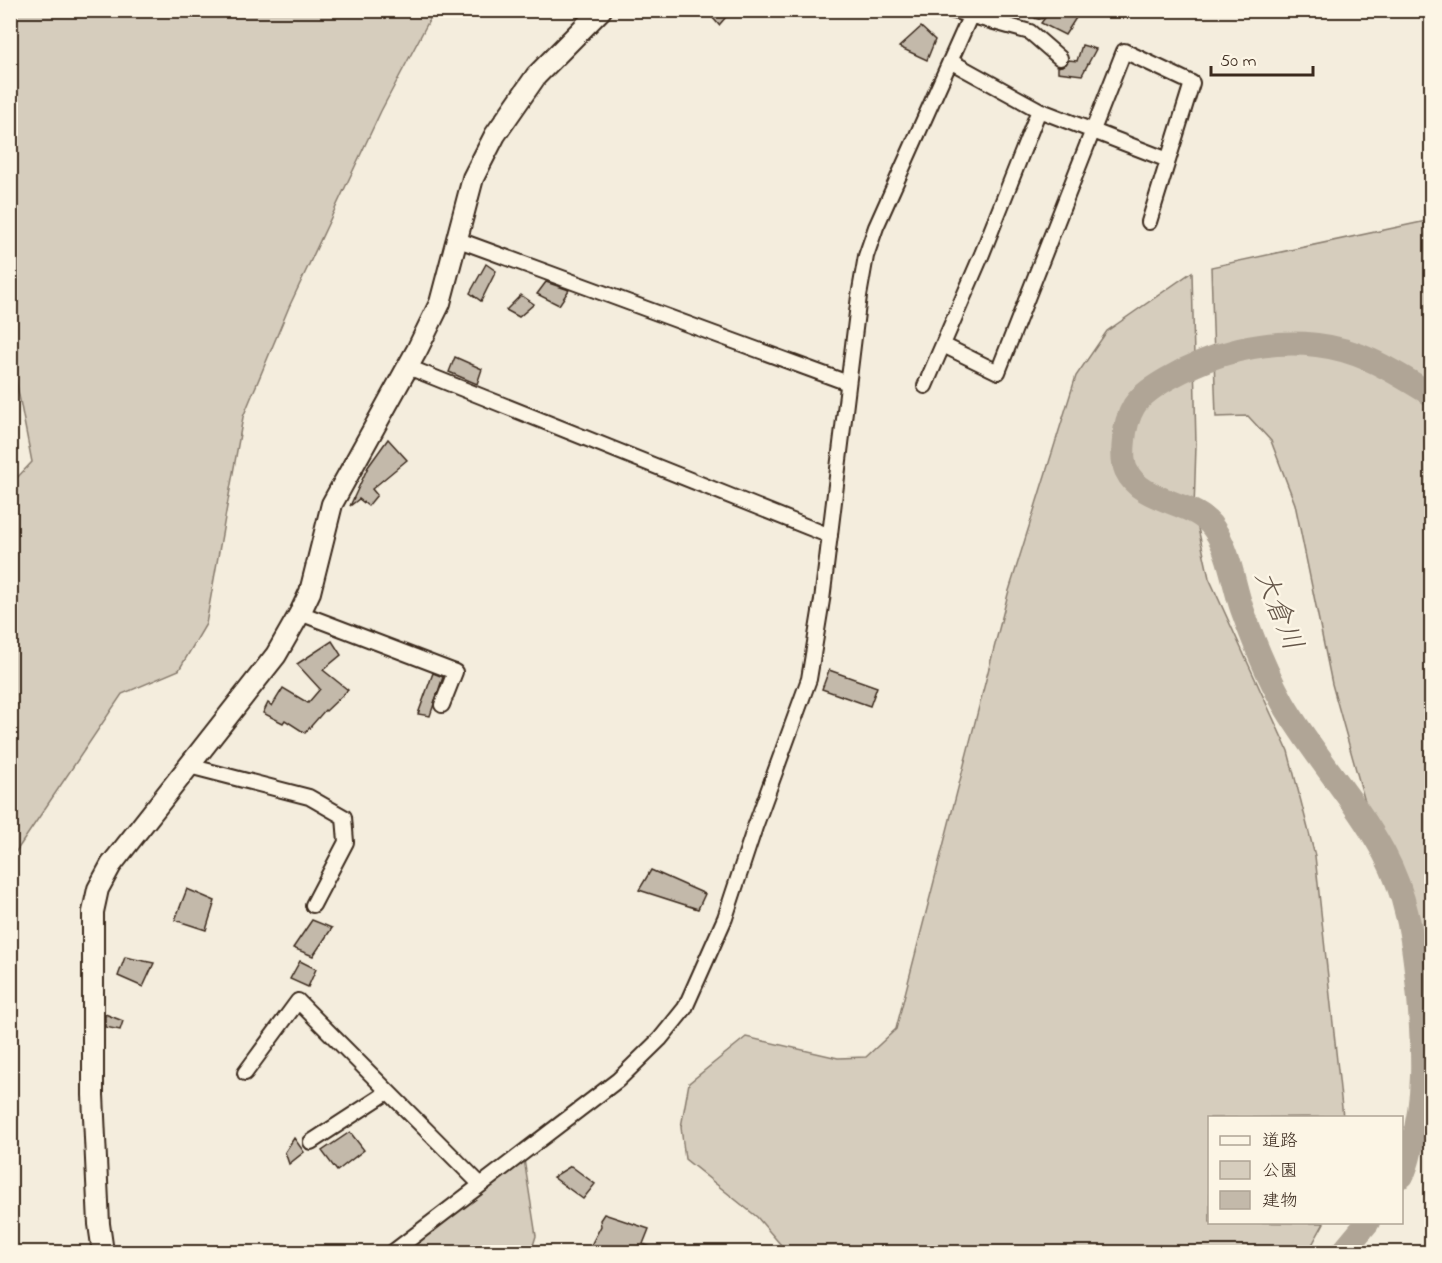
<svg xmlns="http://www.w3.org/2000/svg" width="1442" height="1263" viewBox="0 0 1442 1263" font-family="'Indie Flower','Klee One',sans-serif">
	<style>
		.green { fill: #d6cdbd; stroke: #887c6e; stroke-width: 1.5 }
		.lines { fill: none; stroke-linecap: round; stroke-linejoin: round }
		.river { stroke: #b0a596; stroke-width: 24 }
		.building { fill: #c3b9aa; stroke: #3b2a1e; stroke-width: 1.5 }
		.street-casing { stroke: #3b2a1e; stroke-width: 18 }
		.secondary-casing { stroke: #3b2a1e; stroke-width: 24 }
		.street { stroke: #fcf5e5; stroke-width: 14 }
		.secondary { stroke: #fcf5e5; stroke-width: 20 }
		.labels { text-anchor: middle; dominant-baseline: central; stroke-width: 5; stroke-linejoin: round; paint-order: stroke }
		.water-label { font-size: 28px; font-style: italic; fill: #645548; stroke: #fcf5e5 }
	</style>
	<rect width="100%" height="100%" fill="#f4eddd"/>
	<filter id="ink" filterUnits="userSpaceOnUse"><feTurbulence type="fractalNoise" baseFrequency=".0167" numOctaves="2"/><feDisplacementMap in="SourceGraphic" scale="12" xChannelSelector="R" yChannelSelector="G"/><feConvolveMatrix kernelMatrix="1 2 1 2 8 2 1 2 1" color-interpolation-filters="sRGB"/></filter>
	<g filter="url(#ink)">
		<path class="green" d="M 11,10 L 434,11 L 381,111 L 289,307 L 243,417 L 206,624 L 179,670 L 122,694 L 11,859 L 11,484 L 32,462 L 16,380 L 10,377 Z
			M 1431,220 L 1432,220 L 1431,1025 L 1413,974 L 1332,684 L 1295,504 L 1271,441 L 1248,416 L 1216,417 L 1211,267 Z
			M 1192,272 L 1196,445 L 1194,510 L 1209,578 L 1288,751 L 1315,856 L 1343,1117 L 1210,1118 L 1210,1222 L 1324,1223 L 1308,1252 L 787,1252 L 757,1217 L 685,1159 L 681,1127 L 689,1083 L 746,1037 L 838,1058 L 866,1057 L 896,1029 L 1008,594 L 1076,376 L 1107,331 Z
			M 524,1159 L 536,1236 L 531,1252 L 403,1252 Z"/>
		<g class="lines">
			<path class="river" d="M 1402,1176 C 1407,1167 1409,1157 1411,1148 C 1426,1099 1423,1049 1419,998 C 1416,970 1414,942 1407,915 C 1402,893 1394,872 1384,853 C 1355,799 1313,755 1283,703 C 1267,674 1253,640 1242,609 C 1233,583 1230,552 1214,529 C 1196,500 1142,505 1126,470 C 1122,461 1123,449 1124,440 C 1125,428 1128,416 1134,406 C 1142,394 1155,386 1167,379 C 1212,353 1264,339 1317,345 C 1362,350 1394,372 1432,395
				M 1343,1252 L 1368,1222"/>
		</g>
		<path class="building" d="M 706,10 L 732,10 L 719,25 Z
			M 1051,10 L 1081,10 L 1065,35 L 1041,23 Z
			M 921,27 L 935,40 L 927,60 L 899,47 Z
			M 1082,45 L 1096,49 L 1082,75 L 1058,72 L 1058,67 L 1066,64 L 1069,60 L 1077,61 Z
			M 486,264 L 496,271 L 481,301 L 470,293 Z
			M 546,282 L 569,290 L 559,305 L 537,294 Z
			M 521,295 L 534,304 L 519,317 L 506,310 Z
			M 455,357 L 482,369 L 477,384 L 449,372 Z
			M 388,439 L 407,460 L 372,489 L 377,495 L 368,506 L 359,499 L 350,506 L 368,467 Z
			M 332,641 L 341,655 L 323,670 L 348,690 L 326,711 L 325,710 L 305,733 L 285,720 L 283,723 L 263,713 L 268,703 L 272,706 L 283,688 L 308,703 L 320,689 L 297,664 Z
			M 829,670 L 877,687 L 870,706 L 822,689 Z
			M 433,673 L 443,677 L 430,716 L 418,714 Z
			M 651,870 L 705,894 L 698,909 L 639,890 Z
			M 187,889 L 215,901 L 206,930 L 175,920 Z
			M 312,920 L 332,928 L 313,956 L 293,948 Z
			M 125,957 L 154,963 L 143,987 L 118,976 Z
			M 300,961 L 316,969 L 308,987 L 290,979 Z
			M 105,1014 L 123,1021 L 120,1030 L 105,1027 Z
			M 350,1132 L 364,1150 L 337,1171 L 322,1151 Z
			M 294,1138 L 304,1152 L 289,1164 L 285,1152 Z
			M 571,1166 L 595,1184 L 583,1199 L 553,1177 Z
			M 604,1214 L 649,1229 L 643,1244 L 663,1252 L 605,1252 L 590,1247 L 601,1226 L 600,1220 Z"/>
		<g class="lines">
			<defs>
				<path id="street" d="M 951,10 L 1030,32 L 1060,58
					M 1039,11 L 1039,10
					M 950,61 L 1039,110 L 1168,160
					M 456,239 L 848,383
					M 943,345 L 998,372 L 1124,51 L 1192,83 L 1149,222
					M 408,367 L 830,536
					M 925,386 L 982,254 L 1039,110
					M 300,613 L 455,672 L 442,705
					M 189,766 L 309,797 L 344,817 L 346,842 L 313,905
					M 245,1073 L 298,1001 L 480,1184
					M 311,1142 L 388,1092
					M 393,1252 L 618,1080 L 660,1039 L 685,1008 L 725,918 L 755,827 L 809,679 L 822,600 L 859,296 L 866,256 L 876,227 L 973,10"/>
				<path id="secondary" d="M 103,1252 L 99,1224 L 93,1095 L 93,912 L 98,889 L 111,865 L 276,655 L 300,613 L 310,592 L 332,504 L 417,350 L 440,303 L 473,178 L 495,135 L 536,76 L 601,10"/>
			</defs>
			<use href="#street" class="street-casing"/>
			<use href="#secondary" class="secondary-casing"/>
			<use href="#street" class="street"/>
			<use href="#secondary" class="secondary"/>
		</g>
	</g>
	<g class="labels">
		<g class="water-label">
			<text transform="translate(1277 611) rotate(68)">大倉川</text>
		</g>
	</g>
	<rect width="1442" height="1263" fill="none" stroke="#fcf5e5" stroke-width="36"/>
	<rect x="18" y="18" width="1406" height="1227" fill="none" stroke="#3b2a1e" stroke-width="2" filter="url(#ink)"/>
	<rect x="1208" y="1116" width="195" height="108" fill="#fcf5e5" stroke="#afa495" stroke-width="1.5"/>
	<rect x="1220" y="1136" width="30" height="9" fill="#fcf5e5" stroke="#afa495" stroke-width="1.5"/>
	<text x="1262" y="1146" font-size="18" fill="#3b2a1e">道路</text>
	<rect x="1220" y="1161" width="30" height="18" fill="#d6cdbd" stroke="#afa495" stroke-width="1.5"/>
	<text x="1262" y="1176" font-size="18" fill="#3b2a1e">公園</text>
	<rect x="1220" y="1191" width="30" height="18" fill="#c3b9aa" stroke="#afa495" stroke-width="1.5"/>
	<text x="1262" y="1206" font-size="18" fill="#3b2a1e">建物</text>
	<path d="M1211 66v9h102v-9" fill="none" stroke="#3b2a1e" stroke-width="3"/>
	<text x="1220" y="66" font-size="18" fill="#3b2a1e" stroke="#fcf5e5" stroke-width="4.5" paint-order="stroke">50 m</text>
</svg>
